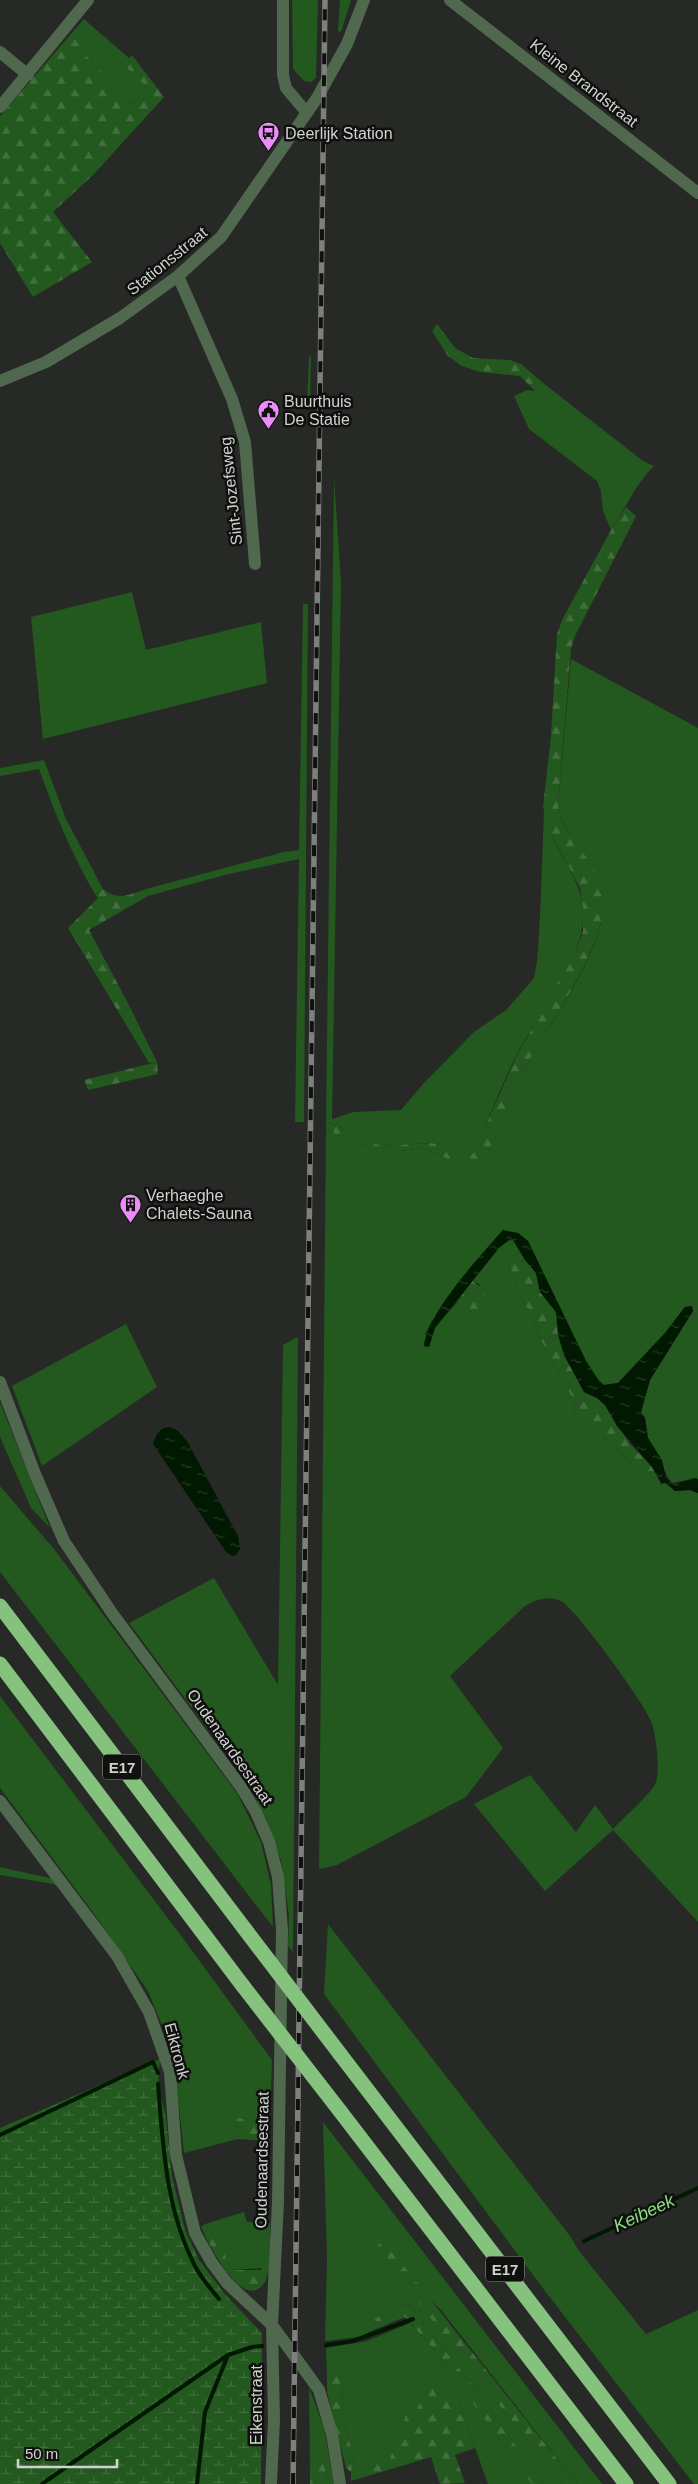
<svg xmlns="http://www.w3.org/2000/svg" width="698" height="2484" viewBox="0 0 698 2484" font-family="Helvetica,sans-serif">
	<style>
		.green { fill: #23581e }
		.forest { fill: url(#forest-firs) }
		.wetland { fill: url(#wetland-marsh) }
		.water { fill: url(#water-ripples) }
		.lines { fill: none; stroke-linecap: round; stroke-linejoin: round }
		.stream { stroke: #001900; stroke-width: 4 }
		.minor { stroke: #50684d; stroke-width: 12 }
		.highway { stroke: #84c27d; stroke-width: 15 }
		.rail-casing { stroke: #7e807d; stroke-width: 5.5 }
		.rail { stroke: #10110f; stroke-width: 4; stroke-dasharray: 11; stroke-linecap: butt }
		.highway-bridge { stroke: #84c27d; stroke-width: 15 }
		.labels { text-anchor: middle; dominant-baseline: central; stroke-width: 5; stroke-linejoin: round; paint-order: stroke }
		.shield { fill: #10110f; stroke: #969896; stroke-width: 1 }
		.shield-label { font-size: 15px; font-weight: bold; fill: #d0d2d0 }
		.street-label { font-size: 16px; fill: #d0d2d0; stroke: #10110f }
		.poi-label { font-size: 16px; fill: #d0d2d0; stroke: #10110f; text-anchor: start }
		.water-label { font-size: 18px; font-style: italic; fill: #8cdc83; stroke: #10110f }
	</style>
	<defs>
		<pattern id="forest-firs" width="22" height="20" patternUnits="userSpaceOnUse" patternTransform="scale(1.25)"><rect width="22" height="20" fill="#23581e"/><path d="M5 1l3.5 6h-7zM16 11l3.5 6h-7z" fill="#426f3e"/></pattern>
		<pattern id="wetland-marsh" width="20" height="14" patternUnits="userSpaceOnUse" patternTransform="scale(1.25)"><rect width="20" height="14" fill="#23581e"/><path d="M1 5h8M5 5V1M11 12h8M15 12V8" fill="none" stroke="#426f3e"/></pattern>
		<pattern id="water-ripples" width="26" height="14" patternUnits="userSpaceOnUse" patternTransform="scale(1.25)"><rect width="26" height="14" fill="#001900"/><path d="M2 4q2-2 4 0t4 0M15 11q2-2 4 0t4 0" fill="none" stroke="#243a24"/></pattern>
	</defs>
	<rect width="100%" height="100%" fill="#262925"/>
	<path class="green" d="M 292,0 L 318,0 L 316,78 L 311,82 L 304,81 L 293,69 Z
		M 340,0 L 351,0 L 341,32 L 338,31 Z
		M 84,19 L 130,59 L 125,65 L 148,89 L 132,104 L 81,50 L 77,27 Z
		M 311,356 L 310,403 L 307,403 L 309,357 Z
		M 542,382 L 643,461 L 654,466 C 636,483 626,508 611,530 L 603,511 L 601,491 L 597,481 L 529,429 L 514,396 L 527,390 L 535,391 Z
		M 334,477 L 341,584 L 332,1119 L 353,1112 L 401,1110 L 423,1084 L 474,1032 L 506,1010 L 534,978 L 537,962 L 540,917 L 544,810 C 550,846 579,872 583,908 C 589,951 537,1015 517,1054 C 501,1086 488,1121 473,1155 L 432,1143 L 381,1146 L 326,1121 Z
		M 132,592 L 146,650 L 261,622 L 267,683 L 43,739 L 31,617 Z
		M 303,604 L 308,604 L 304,1122 L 295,1122 L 299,859 L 225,875 L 148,896 L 146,889 L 284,852 L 299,850 Z
		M 571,659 L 698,728 L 698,1480 L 696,1478 L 671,1483 L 648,1438 L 645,1418 L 641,1412 L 650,1380 L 693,1311 L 685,1307 L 665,1333 L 618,1383 L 604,1385 L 599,1381 L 586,1361 L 528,1241 L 518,1233 L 473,1265 L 431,1322 L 425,1334 L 429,1347 L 434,1328 L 455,1305 L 463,1311 L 480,1285 L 472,1280 C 482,1269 497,1241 513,1240 L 521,1251 L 508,1260 L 508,1266 L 544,1346 L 575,1403 L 574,1411 L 577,1417 L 613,1443 L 651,1488 L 665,1483 L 675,1491 L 690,1490 L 698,1493 L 698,1922 L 613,1830 L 545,1891 L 474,1804 L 530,1775 L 576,1832 L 595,1805 L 613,1829 C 624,1817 648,1797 655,1784 C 661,1773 656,1736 652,1724 C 647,1706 575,1608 561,1601 C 548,1595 536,1600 525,1606 L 450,1676 L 503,1748 L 466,1797 L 337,1865 L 319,1869 L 326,1130 L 377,1151 L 401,1151 L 423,1148 L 470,1169 L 484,1166 C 496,1137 505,1106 520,1078 C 544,1029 602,958 603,904 C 604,867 564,841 558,805 Z
		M 44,760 L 66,819 L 103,889 L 95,894 C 72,856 54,811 39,769 L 0,776 L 0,768 Z
		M 130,1007 L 157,1062 L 149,1063 L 119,1013 Z
		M 126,1324 L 157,1387 L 42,1466 L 12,1386 Z
		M 298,1337 L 293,1952 L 288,1946 L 289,1916 L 281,1861 L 265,1817 L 249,1785 L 129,1623 L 214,1578 L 278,1685 L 283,1345 Z
		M 0,1402 L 50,1528 L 31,1508 L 0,1437 Z
		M 0,1486 L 54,1549 L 237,1793 L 261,1842 L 271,1885 L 273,1927 L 0,1572 Z
		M 0,1696 L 182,1937 L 272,2060 L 270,2120 L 236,2118 L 238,2139 L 184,2153 L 173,2052 L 148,1991 L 89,1907 L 0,1788 Z
		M 0,1867 L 54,1879 L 59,1885 L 0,1875 Z
		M 328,1924 L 570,2236 L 579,2251 L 646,2334 L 698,2310 L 698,2484 L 694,2484 L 545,2291 L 324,1994 Z
		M 323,2122 L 602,2484 L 577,2484 L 441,2310 L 375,2247 L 562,2484 L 543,2484 L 475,2388 L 408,2304 L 375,2318 L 376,2329 L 359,2337 L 325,2341 L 327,2258 Z
		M 244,2212 L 247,2222 L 270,2222 L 270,2267 L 266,2280 L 261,2268 L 233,2270 L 224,2258 C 224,2244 210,2236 205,2224 Z
		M 410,2323 L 430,2345 L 532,2484 L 488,2484 L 457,2398 L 421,2400 L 416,2411 L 408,2409 L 389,2462 L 351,2472 L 354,2460 L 343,2416 L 342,2378 L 334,2375 L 327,2375 L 326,2348 L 367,2341 Z
		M 309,2387 L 324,2428 L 334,2484 L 330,2484 L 324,2465 L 319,2461 L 310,2464 Z"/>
	<path class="forest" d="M 77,27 L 90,39 L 81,50 L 132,104 L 148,89 L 124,65 L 132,55 L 164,97 L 93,175 L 53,212 L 92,262 L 33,297 L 0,243 L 0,116 Z
		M 437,324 L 455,348 L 473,358 L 510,360 L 521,364 L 542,382 L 535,391 L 520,376 L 480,372 L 462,366 L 448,356 L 432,331 Z
		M 626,507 L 636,516 L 575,636 L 571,649 L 558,805 C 563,838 594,857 602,888 C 615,939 542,1032 520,1078 C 505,1106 496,1137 484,1167 L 470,1169 L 423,1148 L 401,1151 L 377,1151 L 326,1130 L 326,1121 L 381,1146 L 432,1143 L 473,1154 L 517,1055 L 576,950 L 583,931 L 583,909 L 580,888 L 547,826 L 543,807 L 551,736 L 557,634 L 563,618 L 611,530 Z
		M 103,889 C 118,901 129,895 146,889 L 148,896 L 89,930 L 130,1007 L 119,1013 L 68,928 L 98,898 L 95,894 Z
		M 157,1062 L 158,1074 L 88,1090 L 84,1080 Z
		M 521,1251 L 525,1260 L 536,1273 L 540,1292 L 556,1312 L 564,1355 L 584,1392 L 597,1398 L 605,1405 L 630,1444 L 652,1467 L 661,1483 L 659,1486 L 651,1488 L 613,1443 L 577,1417 L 574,1411 L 575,1403 L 544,1346 L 508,1266 L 508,1260 Z
		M 472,1280 L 485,1292 L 484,1303 L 475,1313 L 463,1311 L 455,1305 Z
		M 236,2118 L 270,2120 L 270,2141 L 238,2139 Z
		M 205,2224 C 209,2233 217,2239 222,2248 C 227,2257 224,2259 233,2270 L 264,2270 L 266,2280 C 245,2318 208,2243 201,2227 Z
		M 383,2240 L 577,2484 L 562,2484 L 375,2248 Z
		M 408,2304 L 475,2388 L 543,2484 L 532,2484 L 430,2345 L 405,2317 L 376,2329 L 375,2318 Z
		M 334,2374 L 342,2378 L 343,2416 L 354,2460 L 351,2472 L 389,2461 L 408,2409 L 416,2411 L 421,2400 L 417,2392 L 427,2385 L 457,2398 L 475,2448 L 455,2455 L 465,2483 L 440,2484 L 431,2457 L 351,2481 L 351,2472 L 346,2468 L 327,2392 L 327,2375 Z
		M 319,2461 L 324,2465 L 330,2484 L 310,2484 L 310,2464 Z"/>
	<path class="wetland" d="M 160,2059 L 158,2084 L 166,2117 L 172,2176 L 185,2230 L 199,2260 L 224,2293 L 262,2333 L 261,2484 L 0,2484 L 0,2128 Z"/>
	<path class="water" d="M 503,1230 L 518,1233 L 528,1241 L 586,1361 L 599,1381 L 604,1385 L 618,1383 L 665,1333 L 685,1307 L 692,1306 L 693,1311 L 650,1380 L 641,1412 L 645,1418 L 648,1438 L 662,1460 L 666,1478 L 674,1484 L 696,1478 L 698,1480 L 698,1493 L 690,1490 L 675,1491 L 666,1483 L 661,1483 L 652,1467 L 617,1426 L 605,1405 L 597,1398 L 584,1392 L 564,1355 L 558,1335 L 556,1312 L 540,1292 L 536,1273 L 525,1260 L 513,1240 L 509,1240 L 499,1248 L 435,1328 L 429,1347 L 424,1346 C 427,1313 480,1256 503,1230 Z
		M 170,1427 L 178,1431 L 187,1441 L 238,1536 L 240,1549 L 236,1555 L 232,1556 L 226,1552 L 153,1444 C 157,1434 158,1428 170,1427 Z"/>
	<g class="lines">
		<path class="stream" d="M 158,2084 C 163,2147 166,2211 196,2268 C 202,2279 211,2289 219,2299
			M 0,2135 L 153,2062 L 158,2073
			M 584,2241 L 698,2188
			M 326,2345 L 353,2341 L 413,2319
			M 42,2484 L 228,2355
			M 197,2484 L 205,2412 L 228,2355 L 252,2347 L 262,2346"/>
		<path class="minor" d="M 283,0 L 283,75 L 286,88 L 307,113
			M 450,0 L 698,193
			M 0,52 L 28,75
			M 0,107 L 88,0
			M 178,276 L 232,399 L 245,442 L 255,564
			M 0,381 L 46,362 L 120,318 L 178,276 L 221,237 L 317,98 L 347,44 L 364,0
			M 0,1382 L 35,1474 L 64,1541 L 112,1613 L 241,1787 L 256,1812 L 269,1842 L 278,1877 L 282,1930 L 278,2202 L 272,2325 L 274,2420 L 271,2484
			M 0,1801 L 117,1956 L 149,2012 L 170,2072 L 176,2155 L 195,2233 L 212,2263 L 227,2283 L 272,2325 L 319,2390 L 332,2434 L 340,2484"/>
		<path class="highway" d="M 0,1606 L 244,1928
			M 0,1664 L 243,1986
			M 340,2054 L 669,2484
			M 340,2111 L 626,2484"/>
		<defs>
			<path id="rail" d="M 293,2484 L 325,0"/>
		</defs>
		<use href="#rail" class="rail-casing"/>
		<use href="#rail" class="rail"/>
		<path class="highway-bridge" d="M 244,1928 L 340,2054
			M 243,1986 L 340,2111"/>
	</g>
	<defs>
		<symbol id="bus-pin" viewBox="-11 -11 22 30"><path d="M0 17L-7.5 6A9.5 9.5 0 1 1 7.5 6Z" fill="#ec8cfb" stroke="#10110f"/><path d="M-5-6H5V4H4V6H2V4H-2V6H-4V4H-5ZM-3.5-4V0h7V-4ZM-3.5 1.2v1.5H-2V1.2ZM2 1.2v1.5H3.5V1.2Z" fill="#111"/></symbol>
		<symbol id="civic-pin" viewBox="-11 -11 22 30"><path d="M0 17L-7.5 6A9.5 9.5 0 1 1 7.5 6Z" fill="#ec8cfb" stroke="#10110f"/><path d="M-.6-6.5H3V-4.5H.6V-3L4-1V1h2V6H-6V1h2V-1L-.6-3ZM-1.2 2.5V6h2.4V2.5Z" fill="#111"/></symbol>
		<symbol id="building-pin" viewBox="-11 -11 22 30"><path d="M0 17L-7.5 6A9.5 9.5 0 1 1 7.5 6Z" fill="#ec8cfb" stroke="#10110f"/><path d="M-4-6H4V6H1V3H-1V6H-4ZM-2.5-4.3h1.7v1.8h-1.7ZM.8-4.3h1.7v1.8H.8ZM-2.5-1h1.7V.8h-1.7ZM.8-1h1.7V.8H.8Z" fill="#111"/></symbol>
	</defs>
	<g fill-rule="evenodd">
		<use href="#bus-pin" x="256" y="120" width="25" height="34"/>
		<use href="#civic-pin" x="256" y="398" width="25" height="34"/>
		<use href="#building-pin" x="118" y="1192" width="25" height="34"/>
	</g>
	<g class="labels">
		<g class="shield">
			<rect x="103" y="1754.5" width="38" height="25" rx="4"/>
			<rect x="486" y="2256.5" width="38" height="25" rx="4"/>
		</g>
		<g class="shield-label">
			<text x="122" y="1767">E17</text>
			<text x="505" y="2269">E17</text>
		</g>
		<g class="street-label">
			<text transform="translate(584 83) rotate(38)">Kleine Brandstraat</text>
			<text transform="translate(167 261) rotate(-39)">Stationsstraat</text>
			<text transform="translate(231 491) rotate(-96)">Sint-Jozefsweg</text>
			<text transform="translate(230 1747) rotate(55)">Oudenaardsestraat</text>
			<text transform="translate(177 2051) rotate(75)">Eiktronk</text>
			<text transform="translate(262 2160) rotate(-89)">Oudenaardsestraat</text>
			<text transform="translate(256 2405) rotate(-90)">Eikenstraat</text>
		</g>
		<g class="poi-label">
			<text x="285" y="133">Deerlijk Station</text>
			<text x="284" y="401">Buurthuis<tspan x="284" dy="18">De Statie</tspan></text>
			<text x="146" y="1195">Verhaeghe<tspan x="146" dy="18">Chalets-Sauna</tspan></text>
		</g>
		<g class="water-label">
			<text transform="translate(644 2213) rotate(-25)">Keibeek</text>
		</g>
	</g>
	<path d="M18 2459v8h99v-8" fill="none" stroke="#d0d2d0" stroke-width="2.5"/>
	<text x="25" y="2459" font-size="15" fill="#d0d2d0" stroke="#10110f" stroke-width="4" paint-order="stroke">50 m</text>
</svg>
